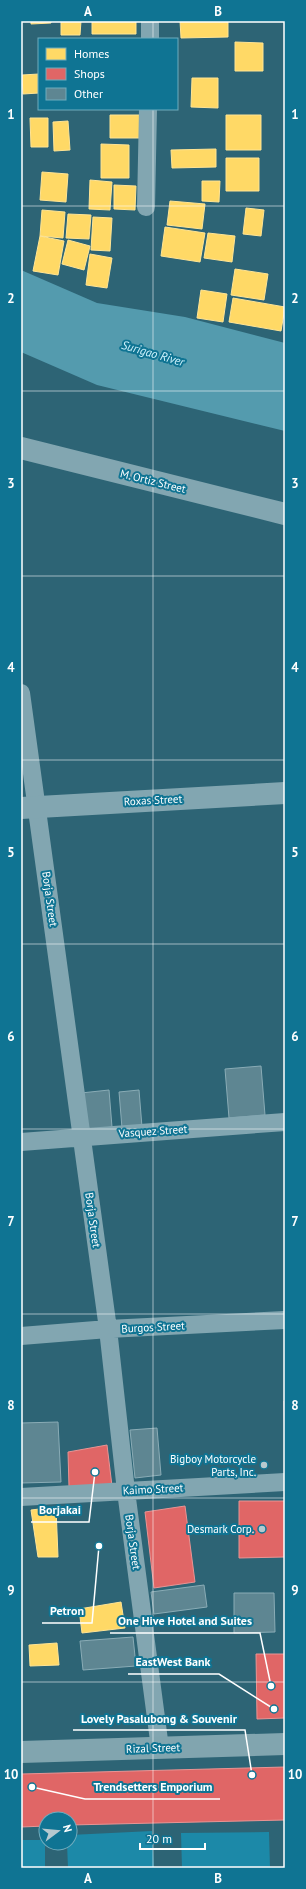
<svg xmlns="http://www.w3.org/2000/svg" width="306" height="1889" viewBox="0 0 306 1889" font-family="'PT Sans',sans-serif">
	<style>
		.green { fill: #1c89a8 }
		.water { fill: #549bae }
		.homes { fill: #ffd966; stroke: #ffe494 }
		.shops { fill: #e06666; stroke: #e99494 }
		.building { fill: #5e8692; stroke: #8aacb6 }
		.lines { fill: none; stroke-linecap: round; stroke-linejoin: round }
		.minor { stroke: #82a6b1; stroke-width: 18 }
		.tertiary { stroke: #82a6b1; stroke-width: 22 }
		.primary { stroke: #81a5af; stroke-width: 22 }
		.grid { fill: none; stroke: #fff; stroke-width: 1; stroke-opacity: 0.55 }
		.poi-dot { fill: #b6c9cf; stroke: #0f7493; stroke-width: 1.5 }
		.labels { text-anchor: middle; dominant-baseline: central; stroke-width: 4; stroke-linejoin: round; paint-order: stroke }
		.street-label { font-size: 11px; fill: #fff; stroke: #0f7493 }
		.poi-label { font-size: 11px; fill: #fff; stroke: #0f7493; text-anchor: end }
		.water-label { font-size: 12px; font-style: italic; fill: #cff3fd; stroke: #0f7493 }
		.leader { fill: none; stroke: #fff; stroke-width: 1.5 }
		.callout-dot { fill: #fff; stroke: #0f7493; stroke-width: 1.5 }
		.callout-label { font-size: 12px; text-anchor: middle; font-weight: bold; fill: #fff; stroke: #0f7493; stroke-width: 4; stroke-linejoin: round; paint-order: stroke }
		.neatline { fill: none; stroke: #fff; stroke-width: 1.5 }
		.grid-label { font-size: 13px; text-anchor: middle; font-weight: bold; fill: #fff }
	</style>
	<rect width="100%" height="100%" fill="#2d6475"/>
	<path class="green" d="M 152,1831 L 154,1868 L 68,1868 L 67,1843 L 70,1843 L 70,1835 Z
		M 269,1832 L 270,1868 L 182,1868 L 181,1833 Z
		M 21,1840 L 45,1840 L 45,1868 L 21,1868 Z"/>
	<path class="water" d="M 21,270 L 97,303 L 185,317 L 285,343 L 285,431 L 97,385 L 21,352 Z"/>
	<path class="homes" d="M 31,21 L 51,21 L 51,23 L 31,24 Z
		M 61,21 L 81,21 L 80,35 L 61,35 Z
		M 92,21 L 136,21 L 136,34 L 92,34 Z
		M 180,21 L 228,21 L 228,37 L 181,38 Z
		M 235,42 L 263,43 L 263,71 L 235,71 Z
		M 39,74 L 39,93 L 23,94 L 22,75 Z
		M 192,78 L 218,78 L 218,108 L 191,107 Z
		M 110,115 L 141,115 L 141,138 L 110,138 Z
		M 226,115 L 261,115 L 261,150 L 226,150 Z
		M 30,118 L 48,118 L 48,147 L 31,147 Z
		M 68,121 L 70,150 L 54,151 L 53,122 Z
		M 101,144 L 129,145 L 129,178 L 101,178 Z
		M 216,149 L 216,167 L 172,168 L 171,150 Z
		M 226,158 L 259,158 L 259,191 L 226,191 Z
		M 42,172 L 68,174 L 66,202 L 40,200 Z
		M 90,180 L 112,182 L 110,210 L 89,209 Z
		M 202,181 L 220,181 L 219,202 L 202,201 Z
		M 114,185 L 136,186 L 135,210 L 114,209 Z
		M 170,201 L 205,204 L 202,229 L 167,225 Z
		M 246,208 L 264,210 L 261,236 L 243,234 Z
		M 42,210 L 65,212 L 63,238 L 40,236 Z
		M 68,214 L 91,215 L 89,239 L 66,238 Z
		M 93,217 L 112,218 L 110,251 L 91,250 Z
		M 165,227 L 205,233 L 200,262 L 161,256 Z
		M 208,233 L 235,236 L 232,262 L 204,258 Z
		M 40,236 L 64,241 L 58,275 L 33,271 Z
		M 68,240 L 90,246 L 84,270 L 62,264 Z
		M 90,254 L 112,258 L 107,288 L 86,285 Z
		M 235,269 L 268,274 L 264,300 L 231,295 Z
		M 201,290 L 227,294 L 223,322 L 197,318 Z
		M 233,298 L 285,307 L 281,331 L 229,322 Z
		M 56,1507 L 58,1557 L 38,1557 L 31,1510 Z
		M 121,1602 L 125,1628 L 82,1633 L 79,1609 Z
		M 57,1643 L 59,1665 L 30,1666 L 29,1645 Z"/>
	<path class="shops" d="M 285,1400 L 285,1452 L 284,1401 Z
		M 107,1445 L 112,1486 L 69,1487 L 68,1452 Z
		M 239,1501 L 285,1501 L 285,1557 L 239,1558 Z
		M 185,1506 L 195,1582 L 154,1588 L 145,1512 Z
		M 256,1654 L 285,1654 L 285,1718 L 257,1719 Z
		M 285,1767 L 285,1820 L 70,1825 L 70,1819 L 46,1819 L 46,1826 L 21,1827 L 21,1774 Z"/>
	<path class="building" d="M 261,1066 L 265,1115 L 229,1118 L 225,1069 Z
		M 109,1090 L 112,1127 L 85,1130 L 81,1093 Z
		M 139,1090 L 142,1127 L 122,1128 L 119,1092 Z
		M 58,1422 L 61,1482 L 21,1483 L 21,1423 Z
		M 157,1428 L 161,1475 L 135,1478 L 130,1430 Z
		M 204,1585 L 207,1607 L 154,1614 L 151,1592 Z
		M 234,1593 L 274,1593 L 275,1632 L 234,1633 Z
		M 133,1637 L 136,1666 L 83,1670 L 80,1641 Z"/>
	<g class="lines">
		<path class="minor" d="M 150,39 L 150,21
			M 146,207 L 148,109
			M 21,693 L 108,1329 L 126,1491 L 160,1748
			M 21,1142 L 285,1122
			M 21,1336 L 108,1329 L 285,1320
			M 21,1497 L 285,1482"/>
		<path class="tertiary" d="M 21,448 L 285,514
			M 21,808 L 285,793"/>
		<path class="primary" d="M 21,1752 L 285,1744"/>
	</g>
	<path class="grid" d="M 153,21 L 153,39M 153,109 L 153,1868M 21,206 L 285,206M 21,391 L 285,391M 21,576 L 285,576M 21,760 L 285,760M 21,944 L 285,944M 21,1129 L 285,1129M 21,1314 L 285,1314M 21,1498 L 285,1498M 21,1682 L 285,1682"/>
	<g class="poi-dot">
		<circle cx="264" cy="1465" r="4"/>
		<circle cx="262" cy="1529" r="4"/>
	</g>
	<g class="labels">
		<g class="street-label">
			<text transform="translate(153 481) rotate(14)">M. Ortiz Street</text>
			<text transform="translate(153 800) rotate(-3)">Roxas Street</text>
			<text transform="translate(50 899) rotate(82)">Borja Street</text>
			<text transform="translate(153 1131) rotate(-4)">Vasquez Street</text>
			<text transform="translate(93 1220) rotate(82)">Borja Street</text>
			<text transform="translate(153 1327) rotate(-3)">Burgos Street</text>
			<text transform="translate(153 1489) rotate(-3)">Kaimo Street</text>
			<text transform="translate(133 1542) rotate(82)">Borja Street</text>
			<text transform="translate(153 1748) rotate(-2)">Rizal Street</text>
		</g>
		<g class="poi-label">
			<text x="256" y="1459">Bigboy Motorcycle<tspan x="256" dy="13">Parts, Inc.</tspan></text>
			<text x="254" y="1529">Desmark Corp.</text>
		</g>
		<g class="water-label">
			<text transform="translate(153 353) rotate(16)">Surigao River</text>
		</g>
	</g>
	<path class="leader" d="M95 1472L89 1522H31M99 1546L92 1623H42M271 1686L260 1633H110M274 1709L219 1674H128M252 1775L245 1730H73M32 1787L85 1799H220"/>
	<g class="callout-dot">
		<circle cx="95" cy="1472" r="4"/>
		<circle cx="99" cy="1546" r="4"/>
		<circle cx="271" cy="1686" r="4"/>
		<circle cx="274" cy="1709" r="4"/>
		<circle cx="252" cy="1775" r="4"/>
		<circle cx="32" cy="1787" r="4"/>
	</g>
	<g class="callout-label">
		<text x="60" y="1514">Borjakai</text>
		<text x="67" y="1615">Petron</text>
		<text x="185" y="1625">One Hive Hotel and Suites</text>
		<text x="173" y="1666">EastWest Bank</text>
		<text x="159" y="1723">Lovely Pasalubong &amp; Souvenir</text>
		<text x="153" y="1791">Trendsetters Emporium</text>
	</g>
	<rect width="306" height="1889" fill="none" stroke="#0f7493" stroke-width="44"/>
	<rect x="38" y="38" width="140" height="72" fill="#0f7493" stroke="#6facbe"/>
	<rect x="46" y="48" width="20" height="12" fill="#ffd966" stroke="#6facbe"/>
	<text x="74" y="58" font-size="12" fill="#ffffff">Homes</text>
	<rect x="46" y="68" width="20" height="12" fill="#e06666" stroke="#6facbe"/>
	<text x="74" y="78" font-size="12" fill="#ffffff">Shops</text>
	<rect x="46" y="88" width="20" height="12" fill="#5e8692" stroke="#6facbe"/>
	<text x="74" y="98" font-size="12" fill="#ffffff">Other</text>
	<g transform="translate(58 1831) rotate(74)"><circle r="19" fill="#0f7493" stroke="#6facbe"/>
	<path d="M0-3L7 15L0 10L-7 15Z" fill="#b6c9cf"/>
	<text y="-6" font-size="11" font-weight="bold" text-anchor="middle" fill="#ffffff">N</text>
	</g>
	<path d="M140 1843v6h65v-6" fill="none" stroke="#ffffff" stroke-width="2"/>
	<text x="146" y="1843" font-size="12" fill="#ffffff" stroke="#0f7493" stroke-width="3" paint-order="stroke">20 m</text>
	<rect x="22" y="22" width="262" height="1845" class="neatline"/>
	<g class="grid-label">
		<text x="88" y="16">A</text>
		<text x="218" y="16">B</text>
		<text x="11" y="119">1</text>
		<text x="295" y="119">1</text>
		<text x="11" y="303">2</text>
		<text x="295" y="303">2</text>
		<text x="11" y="488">3</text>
		<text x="295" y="488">3</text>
		<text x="11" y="672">4</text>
		<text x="295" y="672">4</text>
		<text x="11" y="857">5</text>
		<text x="295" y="857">5</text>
		<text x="11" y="1041">6</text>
		<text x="295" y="1041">6</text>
		<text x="11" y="1226">7</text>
		<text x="295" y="1226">7</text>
		<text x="11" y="1410">8</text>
		<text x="295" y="1410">8</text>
		<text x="11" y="1595">9</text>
		<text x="295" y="1595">9</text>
		<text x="11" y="1779">10</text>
		<text x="295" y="1779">10</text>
		<text x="88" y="1883">A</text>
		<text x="218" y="1883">B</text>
	</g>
</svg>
